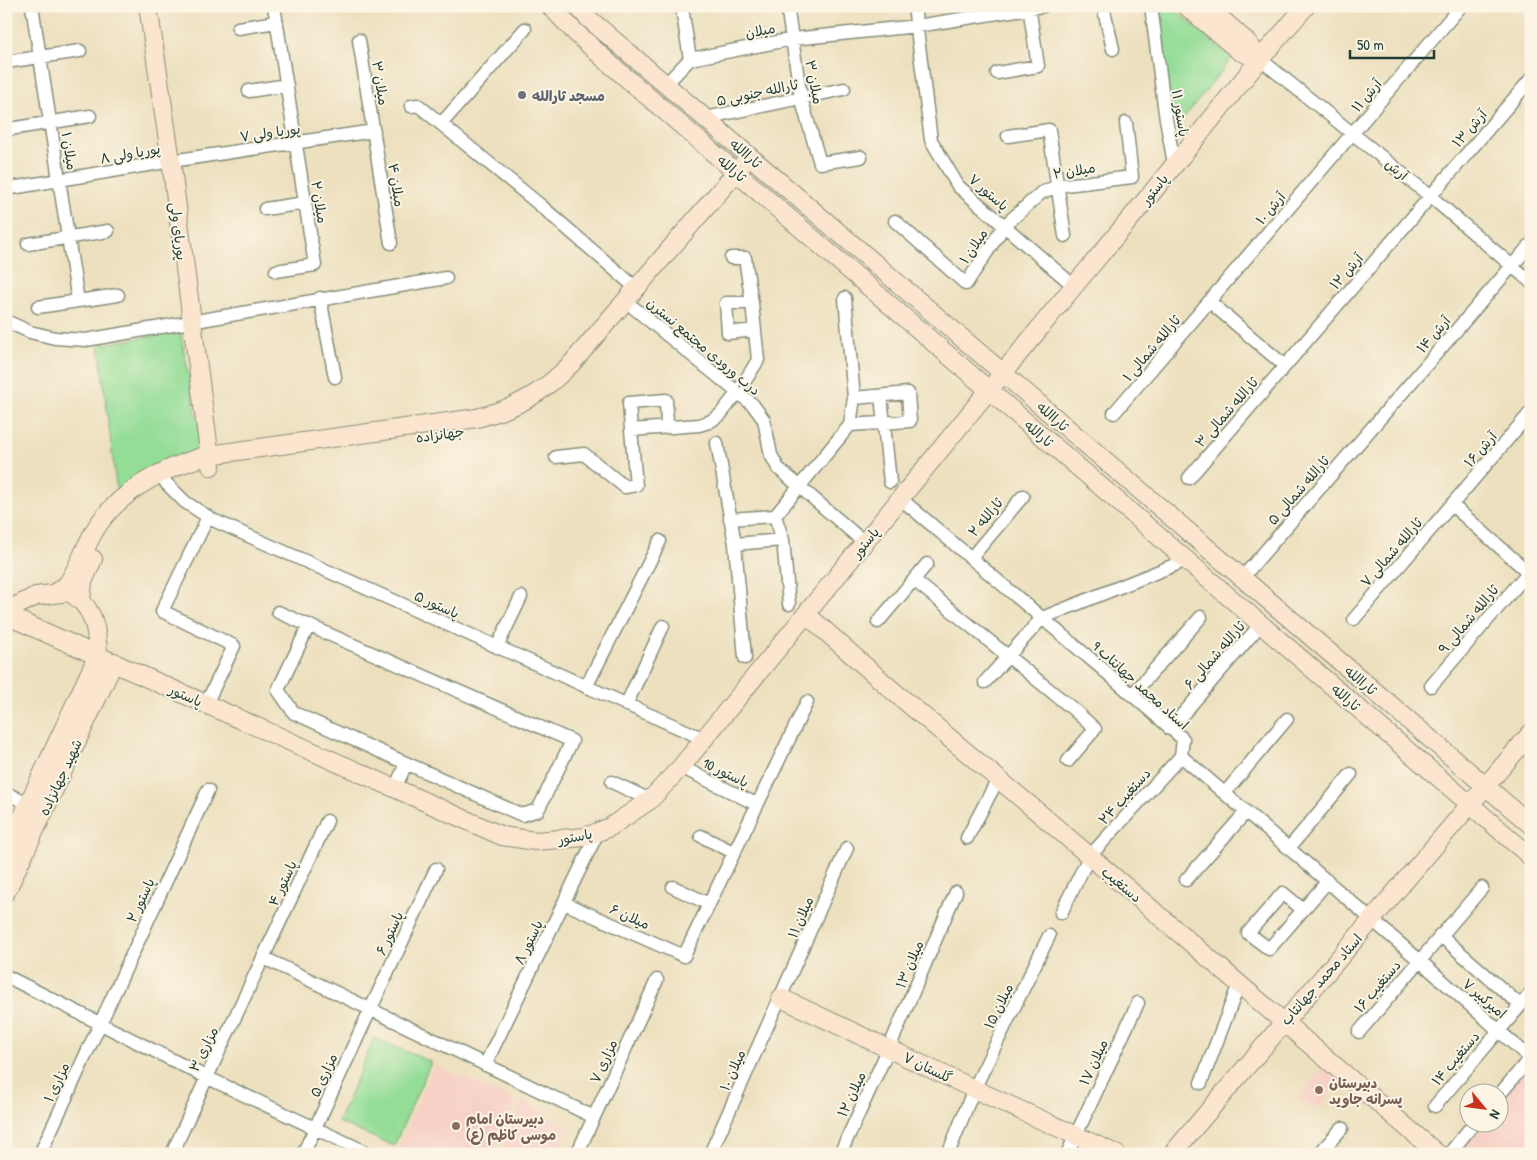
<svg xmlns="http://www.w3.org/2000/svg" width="1537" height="1160" viewBox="0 0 1537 1160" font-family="'Patrick Hand','Playpen Sans Arabic',sans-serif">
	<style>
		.built { fill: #f7d1c6 }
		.green { fill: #94dd97; stroke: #5a8d66 }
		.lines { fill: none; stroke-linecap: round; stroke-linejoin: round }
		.street-casing { stroke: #868e7a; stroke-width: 15 }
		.secondary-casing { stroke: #868e7a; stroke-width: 20 }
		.street { stroke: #fff; stroke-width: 12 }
		.secondary { stroke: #fce5cf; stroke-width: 18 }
		.worship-dot { fill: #6b7280; stroke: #fcf5e5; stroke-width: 2 }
		.education-dot { fill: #8d6e63; stroke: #fcf5e5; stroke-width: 2 }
		.labels { text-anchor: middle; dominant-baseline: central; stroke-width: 4; stroke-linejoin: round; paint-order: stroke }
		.street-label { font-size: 14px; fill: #1f3d34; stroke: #fcf5e5 }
		.worship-label { font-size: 14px; font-weight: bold; fill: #5b616d; stroke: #fcf5e5; text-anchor: start }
		.education-label { font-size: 14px; font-weight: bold; fill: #785e54; stroke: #fcf5e5; text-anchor: start }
	</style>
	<rect width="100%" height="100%" fill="#fcf5e5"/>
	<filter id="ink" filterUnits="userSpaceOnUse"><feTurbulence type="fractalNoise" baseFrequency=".02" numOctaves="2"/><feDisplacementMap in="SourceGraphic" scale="10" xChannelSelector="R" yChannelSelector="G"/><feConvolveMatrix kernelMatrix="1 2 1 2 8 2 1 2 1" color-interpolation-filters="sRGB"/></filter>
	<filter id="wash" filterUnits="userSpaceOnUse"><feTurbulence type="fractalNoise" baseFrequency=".0096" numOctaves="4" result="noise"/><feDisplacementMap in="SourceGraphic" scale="20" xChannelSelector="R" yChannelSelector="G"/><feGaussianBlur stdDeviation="1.12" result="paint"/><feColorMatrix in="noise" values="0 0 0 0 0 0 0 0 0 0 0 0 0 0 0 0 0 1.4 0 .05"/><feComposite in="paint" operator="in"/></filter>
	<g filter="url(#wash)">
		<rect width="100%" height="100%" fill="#ede0bf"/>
		<path class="built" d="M 435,1064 L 516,1101 L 492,1154 L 403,1154 L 396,1151 Z
			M 1323,1067 L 1340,1081 L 1315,1110 L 1298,1098 Z
			M 1522,1073 L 1531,1080 L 1531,1154 L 1461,1154 L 1456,1150 L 1480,1123 L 1500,1122 L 1500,1099 Z
			M 522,1101 L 570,1127 L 557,1154 L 499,1154 Z"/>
		<path class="green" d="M 1155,6 L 1171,6 L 1229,56 L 1231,59 L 1180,123 L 1167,107 Z
			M 180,331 L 200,433 L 200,440 L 194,451 L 117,493 L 99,345 Z
			M 374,1038 L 431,1062 L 394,1146 L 338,1122 Z"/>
	</g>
	<g filter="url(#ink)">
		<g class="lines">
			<defs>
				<path id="street" d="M 32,6 L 78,301
					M 274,6 L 315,265 L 276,271
					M 787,6 L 801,98 L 820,163 L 861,157
					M 914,6 L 931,140 L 958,186 L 1074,286
					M 1103,6 L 1113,49
					M 1151,6 L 1165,113 L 1174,164
					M 682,8 L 690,59
					M 238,28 L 276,22
					M 359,40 L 391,243
					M 690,59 L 793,39 L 917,26 L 1043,6
					M 1260,59 L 1430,196 L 1531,282
					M 6,62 L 80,51
					M 997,73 L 1038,66 L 1029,6
					M 666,84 L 690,59
					M 249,91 L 287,85
					M 411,106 L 418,105 L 540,205 L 636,288
					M 705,118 L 844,89
					M 441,124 L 525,29
					M 10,129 L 90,116
					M 1008,136 L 1049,130 L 1065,236
					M 6,189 L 171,161 L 374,131
					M 265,209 L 305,203
					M 895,221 L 966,284 L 1004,226 L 1041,193 L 1057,186 L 1132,177 L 1126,123
					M 28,244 L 108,231
					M 320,298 L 335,377
					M 1210,302 L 1285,366
					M 752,303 L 726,303 L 728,333 L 755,330
					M 38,307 L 118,295
					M 634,308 L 753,405 L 764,420 L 771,455 L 778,468 L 865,543
					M 6,321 L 30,332 L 55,338 L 86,340 L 446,278
					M 881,396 L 890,482
					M 1114,413 L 1461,6
					M 850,425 L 910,421 L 908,393 L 854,398
					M 631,430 L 629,403 L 666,400 L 667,427
					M 717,443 L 735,544 L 745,658
					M 556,457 L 584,454 L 625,487 L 636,485 L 631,430 L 699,425 L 709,422 L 720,415 L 738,392 L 758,360 L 752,303 L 745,258 L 731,258
					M 1189,478 L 1531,79
					M 166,483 L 185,502 L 213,520 L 704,739
					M 901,499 L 1106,672 L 1183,739 L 1181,756 L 1419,960 L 1531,1059
					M 1452,505 L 1528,572
					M 730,519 L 775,516
					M 735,544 L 783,540
					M 971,558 L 1023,496
					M 1242,578 L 1531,244
					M 914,580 L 1073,709 L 1095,729 L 1068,761
					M 789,604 L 783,540 L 775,516 L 850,425 L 854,398 L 845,298
					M 278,612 C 376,655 474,698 572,741 L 538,810 L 522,815 L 294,713 L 278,690 L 309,625
					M 1354,619 L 1531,412
					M 878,622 L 927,564
					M 497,647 L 521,597
					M 985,682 L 1042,618 L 1187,560
					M 1431,686 L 1531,569
					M 586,687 L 660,541
					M 1132,695 L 1201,617
					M 206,704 L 234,646 L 162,611 L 208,517
					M 626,705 L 663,626
					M 1170,729 L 1261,624
					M 681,767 L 756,804
					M 612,782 L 650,800
					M 395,788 L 406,764
					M 6,793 L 28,804
					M 1225,793 L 1287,719
					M 701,836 L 733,852
					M 967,838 L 998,779
					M 1289,848 L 1351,774
					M 1186,880 L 1246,812
					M 673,887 L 709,904
					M 564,903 L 684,956 L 807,702
					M 1303,910 L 1283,893 L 1248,933 L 1269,949 L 1328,881
					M 1061,913 L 1089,857 L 1181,756
					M 1440,935 L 1520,1005
					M 264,958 L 594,1117
					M 6,976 L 206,1077 L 370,1154
					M 1359,1032 L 1482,888
					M 485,1065 L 598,832
					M 1201,1083 L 1239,984
					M 1500,1094 L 1530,1058
					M 1435,1106 L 1531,993
					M 40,1154 L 208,790
					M 172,1154 C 222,1042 276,932 327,821
					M 303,1154 L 436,869
					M 577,1154 L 657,980
					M 710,1154 L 847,848
					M 840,1154 L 889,1048 L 956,892
					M 948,1154 L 974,1089 L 1049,936
					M 1067,1154 L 1138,1003
					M 1319,1154 L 1342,1128
					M 1449,1154 L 1475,1122"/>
				<path id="secondary" d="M 148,6 L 171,161 L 211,466
					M 550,6 L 575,32 L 609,63 L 1531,857
					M 577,6 L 588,18 L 1531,825
					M 1186,6 L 1239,51 L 1260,59
					M 1207,6 L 1248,43 L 1258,56
					M 53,594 L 64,587 L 68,583 C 80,565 86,543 98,525 C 124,488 166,467 209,455 L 477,418 C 519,407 541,394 572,363 L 744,163
					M 81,600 L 83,582 L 93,559
					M 6,611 L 36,596 L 69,592 C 94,607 97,627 98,655 L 6,852
					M 806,614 L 892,690 L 1039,813 L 1438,1154
					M 6,615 L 502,836 L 535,841 L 585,837 L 598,832 L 610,827 L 650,800 L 681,767 L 1074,286 L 1150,195 L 1260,59 L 1306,6
					M 6,892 L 114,662
					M 781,998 L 974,1089 L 1116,1154
					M 1172,1154 L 1531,733"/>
			</defs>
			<use href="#street" class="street-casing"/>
			<use href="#secondary" class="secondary-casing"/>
			<use href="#street" class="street"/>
			<use href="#secondary" class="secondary"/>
		</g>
	</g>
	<circle class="worship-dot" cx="522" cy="95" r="5"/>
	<g class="education-dot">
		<circle cx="1319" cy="1090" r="5"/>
		<circle cx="456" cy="1126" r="5"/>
	</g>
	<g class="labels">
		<g class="street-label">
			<text transform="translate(760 30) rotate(-11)">میلان</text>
			<text transform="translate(815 82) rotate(79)">میلان ۳</text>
			<text transform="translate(381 83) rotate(81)">میلان ۳</text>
			<text transform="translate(757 92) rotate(-12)">ثارالله جنوبی ۵</text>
			<text transform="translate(1366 95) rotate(-50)">آرش ۱۱</text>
			<text transform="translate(1181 113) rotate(81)">پاستور ۱۱</text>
			<text transform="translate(1469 128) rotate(-49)">آرش ۱۳</text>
			<text transform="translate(270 132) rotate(-8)">پوریا ولی ۷</text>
			<text transform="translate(70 151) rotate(81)">میلان ۱</text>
			<text transform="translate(130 153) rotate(-10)">پوریا ولی ۸</text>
			<text transform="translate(746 153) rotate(41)">ثاراالله</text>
			<text transform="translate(732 168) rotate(41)">ثارالله</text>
			<text transform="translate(1397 169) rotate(39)">آرش</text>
			<text transform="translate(1074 170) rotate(-9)">میلان ۲</text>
			<text transform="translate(397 185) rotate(81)">میلان ۴</text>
			<text transform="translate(1154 189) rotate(-52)">پاستور</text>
			<text transform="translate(989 192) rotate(41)">پاستور ۷</text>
			<text transform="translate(320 202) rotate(81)">میلان ۲</text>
			<text transform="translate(1270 208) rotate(-50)">آرش ۱۰</text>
			<text transform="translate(179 231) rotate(83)">پوریای ولی</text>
			<text transform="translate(973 246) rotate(-56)">میلان ۱</text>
			<text transform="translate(1346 271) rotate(-49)">آرش ۱۲</text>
			<text transform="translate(1433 334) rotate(-49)">آرش ۱۴</text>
			<text transform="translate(704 346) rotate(40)">درب ورودی مجتمع نسترن</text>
			<text transform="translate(1151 348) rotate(-50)">ثارالله شمالی ۱</text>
			<text transform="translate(1226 412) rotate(-49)">ثارالله شمالی ۳</text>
			<text transform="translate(1053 416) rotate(41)">ثاراالله</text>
			<text transform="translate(1039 433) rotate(41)">ثارالله</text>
			<text transform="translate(440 434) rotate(-8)">جهانزاده</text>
			<text transform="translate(1480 449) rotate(-49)">آرش ۱۶</text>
			<text transform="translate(1298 490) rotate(-49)">ثارالله شمالی ۵</text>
			<text transform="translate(985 517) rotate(-50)">ثارالله ۲</text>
			<text transform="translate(865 542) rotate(-51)">پاستور</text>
			<text transform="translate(1391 552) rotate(-49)">ثارالله شمالی ۷</text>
			<text transform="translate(437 604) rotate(24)">پاستور ۵</text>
			<text transform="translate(1468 619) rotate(-50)">ثارالله شمالی ۹</text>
			<text transform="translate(1214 655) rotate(-49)">ثارالله شمالی ۶</text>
			<text transform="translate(1361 680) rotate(40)">ثاراالله</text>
			<text transform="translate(1141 685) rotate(42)">استاد محمد جهانتاب 9</text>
			<text transform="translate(186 695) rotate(24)">پاستور</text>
			<text transform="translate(1346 697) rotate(41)">ثارالله</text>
			<text transform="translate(726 772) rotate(26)">پاستور 10</text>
			<text transform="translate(60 777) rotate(-65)">شهید جهانزاده</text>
			<text transform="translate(1124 796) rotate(-48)">دستغیب ۲۴</text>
			<text transform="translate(575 836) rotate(-10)">پاستور</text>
			<text transform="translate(282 883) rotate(-65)">پاستور ۴</text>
			<text transform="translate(1122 884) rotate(40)">دستغیب</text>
			<text transform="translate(140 900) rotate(-65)">پاستور ۲</text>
			<text transform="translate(630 916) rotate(24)">میلان ۶</text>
			<text transform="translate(800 917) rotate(-66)">میلان ۱۱</text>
			<text transform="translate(389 933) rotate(-65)">پاستور ۶</text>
			<text transform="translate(528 942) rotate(-64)">پاستور ۸</text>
			<text transform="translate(909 964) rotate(-67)">میلان ۱۳</text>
			<text transform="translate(1321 979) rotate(-49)">استاد محمد جهانتاب</text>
			<text transform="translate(1377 986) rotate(-50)">دستغیب ۱۶</text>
			<text transform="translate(1485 998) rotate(41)">امیرکبیر ۷</text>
			<text transform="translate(998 1006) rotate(-64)">میلان ۱۵</text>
			<text transform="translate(203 1049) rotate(-64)">مزاری ۳</text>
			<text transform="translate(1455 1058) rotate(-50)">دستغیب ۱۴</text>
			<text transform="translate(603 1061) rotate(-65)">مزاری ۷</text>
			<text transform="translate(1093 1062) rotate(-65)">میلان ۱۷</text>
			<text transform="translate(928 1067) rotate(26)">گلستان ۷</text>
			<text transform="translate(732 1070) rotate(-66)">میلان ۱۰</text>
			<text transform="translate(323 1075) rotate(-65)">مزاری ۵</text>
			<text transform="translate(56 1082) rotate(-65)">مزاری ۱</text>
			<text transform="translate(851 1094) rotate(-65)">میلان ۱۲</text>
		</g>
		<g class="worship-label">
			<text x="532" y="95">مسجد ثارالله</text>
		</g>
		<g class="education-label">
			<text x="1329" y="1082">دبیرستان<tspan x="1329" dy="16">پسرانه جاوید</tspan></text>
			<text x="466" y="1118">دبیرستان امام<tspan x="466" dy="16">موسی کاظم (ع)</tspan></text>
		</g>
	</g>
	<rect width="1537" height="1160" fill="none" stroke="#fcf5e5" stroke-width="25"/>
	<g transform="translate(1484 1108) rotate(119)"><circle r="24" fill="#fcf5e5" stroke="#a4ab9e"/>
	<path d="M0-4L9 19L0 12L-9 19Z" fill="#c8321e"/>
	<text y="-8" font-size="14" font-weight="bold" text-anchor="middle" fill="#1f3d34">N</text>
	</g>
	<path d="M1350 50v8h84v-8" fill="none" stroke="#1f3d34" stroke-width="2.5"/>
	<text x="1357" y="50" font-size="15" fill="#1f3d34" stroke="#fcf5e5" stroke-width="4" paint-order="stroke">50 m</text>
</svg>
